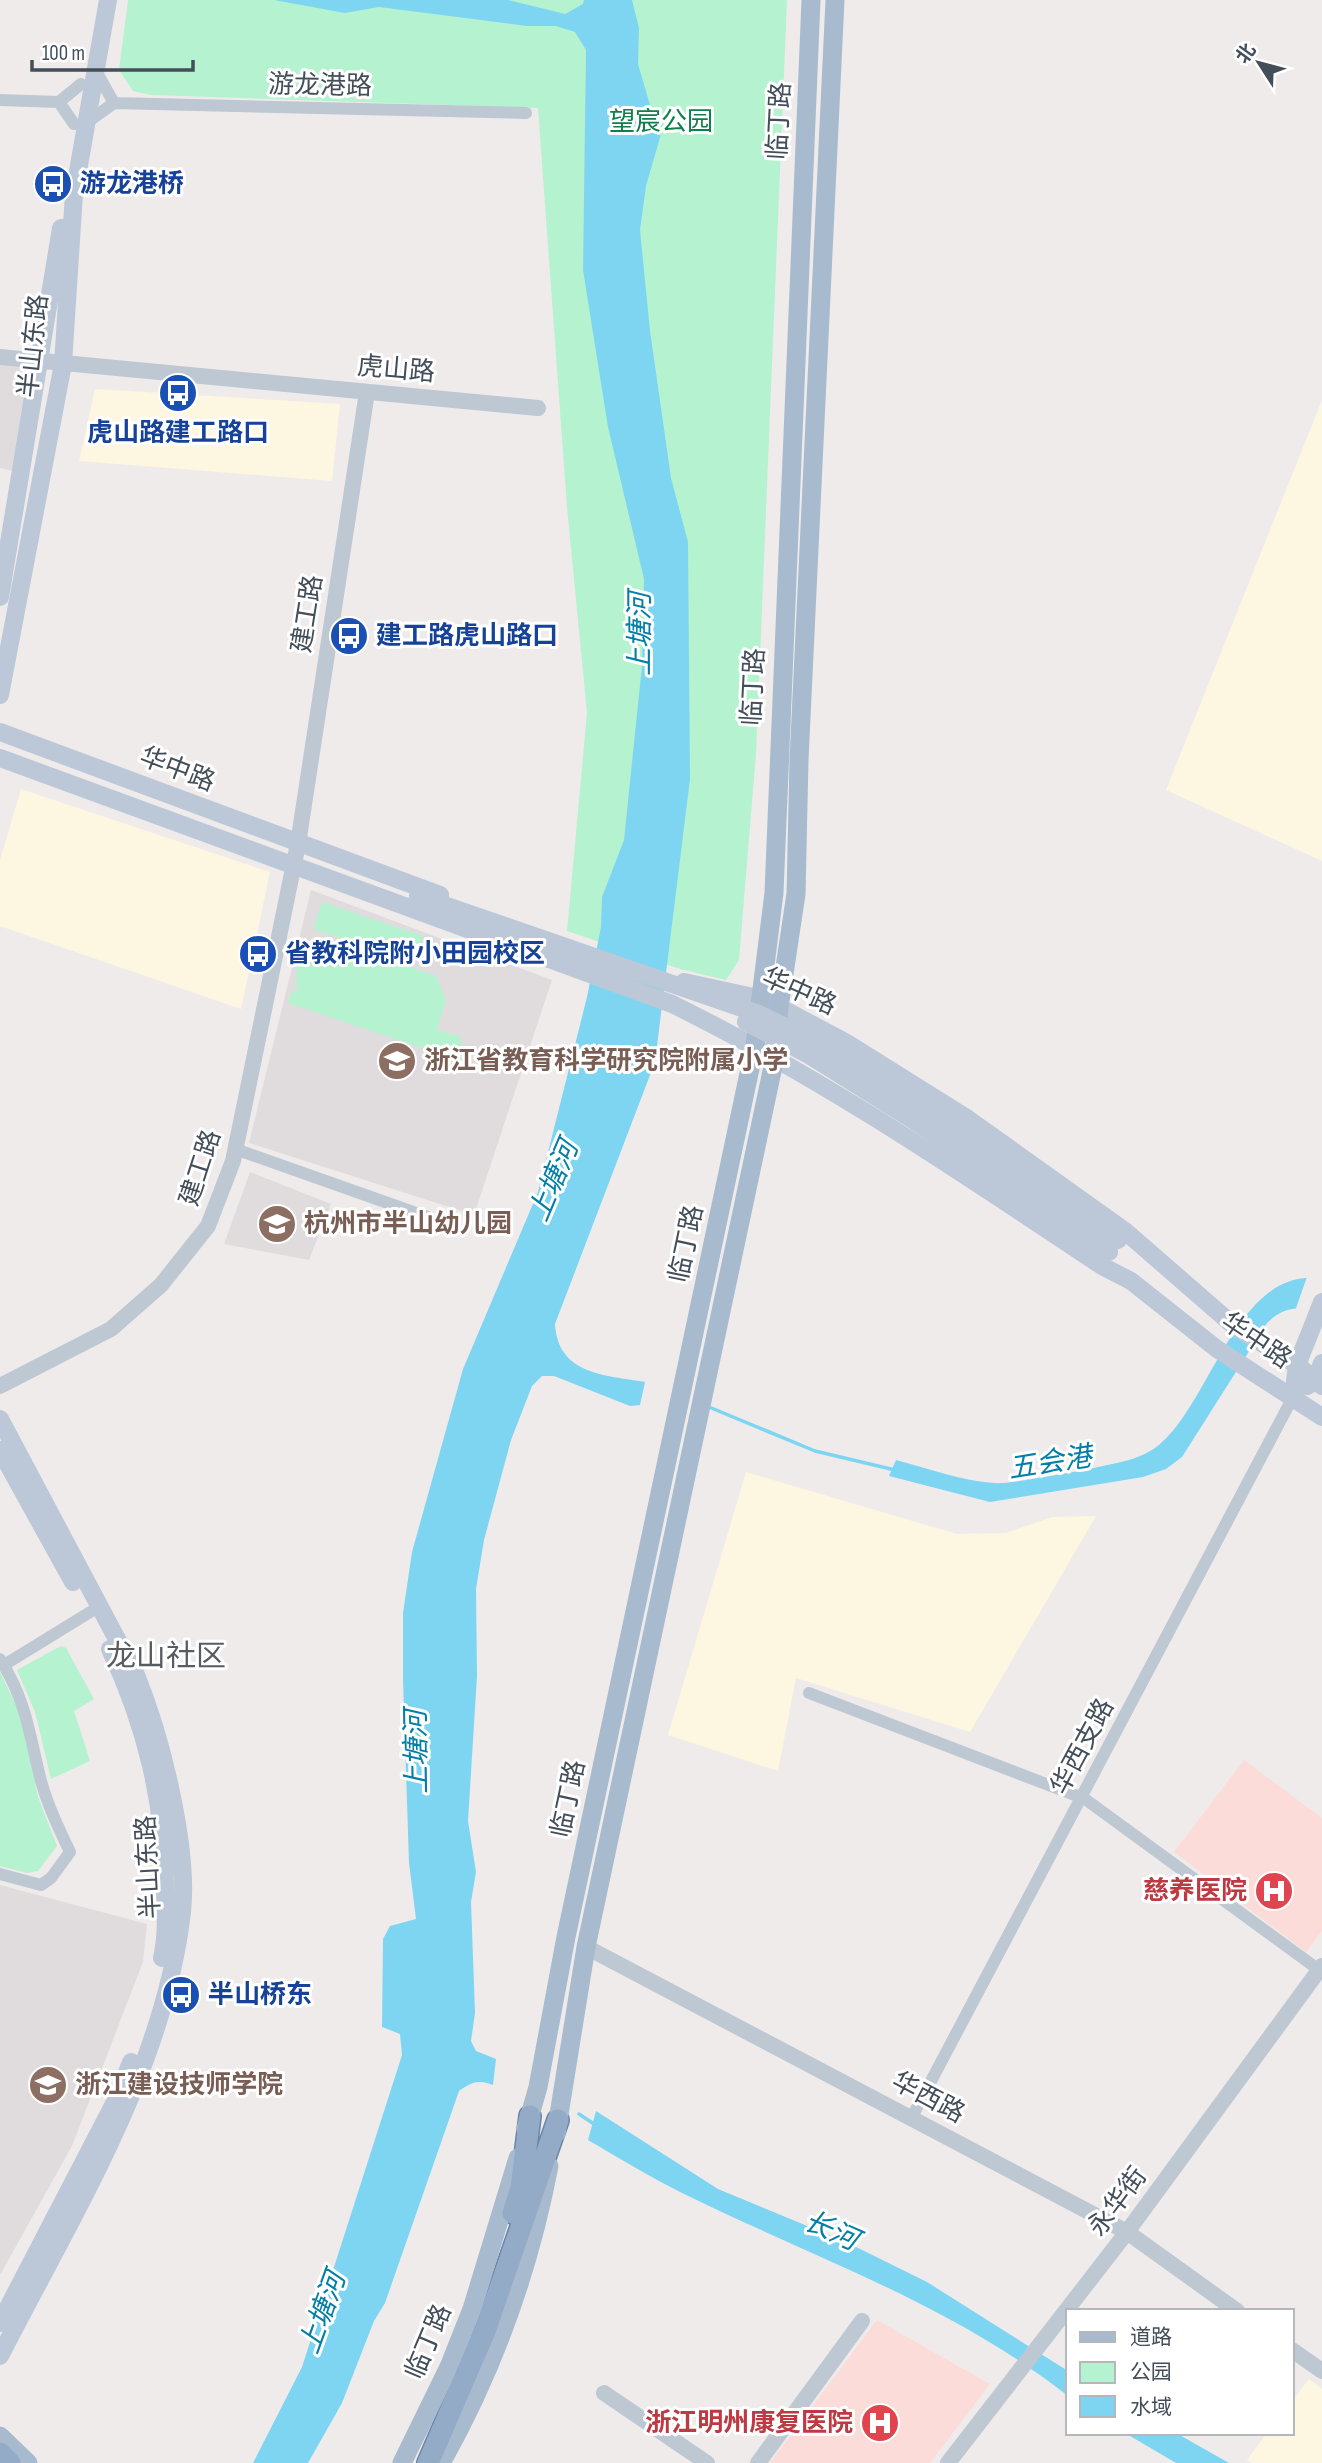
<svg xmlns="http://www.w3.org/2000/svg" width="1322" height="2463" viewBox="0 0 1322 2463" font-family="'Sofia Sans Condensed','Noto Sans SC',sans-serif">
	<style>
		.commercial { fill: #fdf6e1 }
		.education { fill: #e0dcdd }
		.medical { fill: #fcdcd8 }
		.green { fill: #b5f2cf }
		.water { fill: #7ed5f2 }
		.pier { fill: #efebeb }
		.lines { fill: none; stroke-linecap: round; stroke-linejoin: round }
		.stream { stroke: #7ed5f2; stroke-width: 3.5 }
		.trunk-casing { stroke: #6a86ab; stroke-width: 24 }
		.minor { stroke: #bdc8d3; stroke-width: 12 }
		.tertiary { stroke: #bdc8d3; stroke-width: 16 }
		.secondary { stroke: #bcc8d7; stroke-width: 18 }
		.primary { stroke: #a8bace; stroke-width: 19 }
		.trunk { stroke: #94abc7; stroke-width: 21 }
		.secondary-bridge { stroke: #bcc8d7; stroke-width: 18 }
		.labels { text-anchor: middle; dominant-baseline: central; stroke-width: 6; stroke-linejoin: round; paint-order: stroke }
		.street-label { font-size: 26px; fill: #434e5a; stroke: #fff }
		.park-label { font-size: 26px; fill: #0f804c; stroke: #fff }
		.transit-label { font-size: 26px; font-weight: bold; fill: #164399; stroke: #fff; text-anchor: start }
		.education-label { font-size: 26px; font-weight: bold; fill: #785e54; stroke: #fff; text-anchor: start }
		.health-label { font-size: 26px; font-weight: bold; fill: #be3a42; stroke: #fff; text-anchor: end }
		.water-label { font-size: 28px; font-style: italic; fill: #027ea7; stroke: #fff }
		.quarter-label { font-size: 30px; fill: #585c61; stroke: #fff }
	</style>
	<rect width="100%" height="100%" fill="#efebeb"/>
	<path class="commercial" d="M 95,389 L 340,404 L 332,481 L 79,461 Z
		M 1322,400 L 1322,861 L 1166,790 Z
		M 21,789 L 270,872 L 241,1009 L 0,926 L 0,860 Z
		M 746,1472 L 957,1534 L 1006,1533 L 1052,1517 L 1096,1516 L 970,1732 L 796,1678 L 778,1771 L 668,1735 Z
		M 1309,2379 L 1322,2389 L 1322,2463 L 1252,2463 L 1247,2460 L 1267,2433 L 1292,2433 L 1292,2401 Z"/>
	<path class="education" d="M 0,357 L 40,362 L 21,473 L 0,468 Z
		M 311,890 L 552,980 L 474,1215 L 249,1143 Z
		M 250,1172 L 331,1204 L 309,1260 L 224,1244 Z
		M 0,1885 L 147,1924 L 143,1962 L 72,2146 L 0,2275 Z"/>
	<path class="medical" d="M 1244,1760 L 1322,1818 L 1322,1931 L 1306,1952 L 1174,1852 Z
		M 877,2320 L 990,2384 L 930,2463 L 770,2463 Z"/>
	<path class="green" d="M 128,0 L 787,0 L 756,754 L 739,960 L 726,980 L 680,969 L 567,931 L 587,713 L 567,507 L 538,108 L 151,95 L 133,91 L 119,70 Z
		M 322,902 L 423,936 L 414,963 L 313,929 Z
		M 331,941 L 436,976 L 446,1000 L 437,1030 L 461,1037 L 461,1061 L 288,1003 L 292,990 L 299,991 C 288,964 310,950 331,941 Z
		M 61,1646 L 66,1648 L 94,1699 L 74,1711 L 90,1761 L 51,1779 L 35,1712 L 17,1670 Z
		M 0,1672 L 22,1718 L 38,1797 L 57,1846 L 38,1871 L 27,1873 L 0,1866 Z"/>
	<path class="water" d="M 274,0 L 508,0 L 565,14 L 583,4 L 584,0 L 632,0 L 639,28 L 638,64 L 650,105 L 663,127 L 646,186 L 640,230 L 650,331 L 671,478 L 688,542 L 690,779 L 655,1062 L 555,1324 C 558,1375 605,1375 645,1382 L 640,1405 L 630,1406 L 554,1376 L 542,1376 L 532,1386 L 511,1440 L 484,1540 L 476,1589 L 477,1676 L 468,1821 L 476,1872 L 471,1902 L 475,2013 L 471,2041 L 476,2051 L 496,2059 L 493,2085 C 479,2079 471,2082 459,2091 L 385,2303 L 374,2321 L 342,2403 L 308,2463 L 253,2463 L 302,2367 L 402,2055 L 400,2034 L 382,2027 L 383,1939 L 390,1926 L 416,1919 L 409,1863 L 403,1680 L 403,1613 L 412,1552 L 463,1369 L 538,1192 L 587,997 L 601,927 L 602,897 L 624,840 L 642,666 L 644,579 L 608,427 L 583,270 L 586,50 L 575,32 L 556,26 L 527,26 L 379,7 L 345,13 Z
		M 1315,1278 L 1322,1310 C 1298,1308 1285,1305 1267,1323 L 1182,1457 L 1166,1469 L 1143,1477 L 990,1502 L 889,1476 L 896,1460 C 927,1468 962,1481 994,1483 C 1010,1485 1120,1464 1135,1458 C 1143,1455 1153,1450 1159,1445 C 1211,1402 1236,1273 1315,1278 Z
		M 596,2111 L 718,2189 L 846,2242 L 927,2282 L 1068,2371 L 1068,2396 C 953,2305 812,2257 682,2193 C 650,2177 619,2158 588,2140 Z
		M 1125,2433 L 1176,2433 L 1229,2463 L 1176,2463 Z"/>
	<path class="pier" d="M 1308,1274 L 1322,1276 L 1322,1313 L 1295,1311 Z"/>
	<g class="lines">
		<path class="stream" d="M 709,1407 L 815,1451 L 895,1470
			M 579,2114 L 597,2126"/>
		<defs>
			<path id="trunk" d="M 513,2213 L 521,2188 L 530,2116
				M 0,2453 L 10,2463
				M 428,2463 L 485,2331 L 558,2120"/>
		</defs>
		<use href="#trunk" class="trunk-casing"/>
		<path class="minor" d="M 96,71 L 114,103
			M 0,100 L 59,102 L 81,84
			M 59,102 L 74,124
			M 86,123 L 114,103 L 526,113
			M 235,1149 L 450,1225
			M 0,1659 C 27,1702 29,1734 41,1781 C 48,1806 59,1829 70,1852 L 51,1878 L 41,1885 L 0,1874
			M 4,1665 L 100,1606
			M 809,1693 L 1085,1799 L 1319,1970
			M 912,2117 L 1293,1397"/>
		<path class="tertiary" d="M 0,357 L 538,408
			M 0,1386 L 111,1329 L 161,1285 L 208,1226 L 233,1161 L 298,844 L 367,392
			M 586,1947 L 1127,2232 L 1237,2311
			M 1292,2350 L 1322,2371
			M 604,2393 L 707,2463
			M 758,2463 L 862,2321
			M 948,2463 L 1127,2232 L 1322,1966"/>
		<path class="secondary" d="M 0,597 L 61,228
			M 0,695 L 63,364 L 74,194 L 108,0
			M 0,732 L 440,895
			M 0,758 L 672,1004 C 823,1078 962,1173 1102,1266 L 1131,1281 L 1217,1349 L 1322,1417
			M 684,982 L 758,998 L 779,1007 L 845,1042 L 968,1119 L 1125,1231 L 1233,1325 L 1297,1365 L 1322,1386
			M 1307,1386 L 1315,1381 L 1322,1363
			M 1293,1397 L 1297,1365 L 1322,1302
			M 0,1419 L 136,1675 C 161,1736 189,1847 182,1912 C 164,2070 71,2217 0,2356
			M 0,1450 L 73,1582
			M 110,1649 C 146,1726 165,1803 165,1889 C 166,1912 167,1936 162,1958
			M 0,2323 L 117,2098 L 131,2062"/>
		<path class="primary" d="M 526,2129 L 538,2087 L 566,1937 L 755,1045 L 774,893 L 811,0
			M 556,2133 L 586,1947 L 775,1057 L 779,1007 L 796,894 L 799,760 L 835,0
			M 0,2436 L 28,2463
			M 402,2463 L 449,2367 L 472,2309 L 518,2158
			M 441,2463 C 493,2371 529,2270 549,2166"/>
		<use href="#trunk" class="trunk"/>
		<path class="secondary-bridge" d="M 418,896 L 759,1014 C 887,1075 1001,1161 1118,1240
			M 746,1022 L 809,1055 L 910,1118 L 1109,1252"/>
	</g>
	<defs>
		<symbol id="bus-disc" viewBox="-11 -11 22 22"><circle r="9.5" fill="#1a4fb4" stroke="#fff"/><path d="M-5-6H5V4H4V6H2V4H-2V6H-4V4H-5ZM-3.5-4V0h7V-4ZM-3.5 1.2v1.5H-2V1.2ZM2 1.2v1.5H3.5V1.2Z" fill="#fff"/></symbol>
		<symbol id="school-disc" viewBox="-11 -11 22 22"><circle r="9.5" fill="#8d6e63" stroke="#fff"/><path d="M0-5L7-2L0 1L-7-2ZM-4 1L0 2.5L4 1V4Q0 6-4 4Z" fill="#fff"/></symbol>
		<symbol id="hospital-disc" viewBox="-11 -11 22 22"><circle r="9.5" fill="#e0444e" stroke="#fff"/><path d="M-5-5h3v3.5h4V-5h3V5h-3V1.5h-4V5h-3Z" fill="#fff"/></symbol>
		<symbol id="university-disc" viewBox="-11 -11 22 22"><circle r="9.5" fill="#8d6e63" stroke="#fff"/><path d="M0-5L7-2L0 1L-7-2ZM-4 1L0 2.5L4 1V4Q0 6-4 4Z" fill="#fff"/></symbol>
	</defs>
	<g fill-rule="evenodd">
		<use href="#bus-disc" x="31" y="162" width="44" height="44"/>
		<use href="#bus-disc" x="156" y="371" width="44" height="44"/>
		<use href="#bus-disc" x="327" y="614" width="44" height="44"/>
		<use href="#bus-disc" x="236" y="932" width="44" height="44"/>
		<use href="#school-disc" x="375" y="1039" width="44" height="44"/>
		<use href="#school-disc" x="255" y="1202" width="44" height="44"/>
		<use href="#hospital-disc" x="1252" y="1869" width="44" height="44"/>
		<use href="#bus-disc" x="159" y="1973" width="44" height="44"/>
		<use href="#university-disc" x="26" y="2063" width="44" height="44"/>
		<use href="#hospital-disc" x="858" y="2401" width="44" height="44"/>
	</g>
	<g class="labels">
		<g class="street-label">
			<text transform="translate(320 86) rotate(1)">游龙港路</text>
			<text transform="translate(780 121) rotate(-87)">临丁路</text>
			<text transform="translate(34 346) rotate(-84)">半山东路</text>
			<text transform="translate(396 370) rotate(5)">虎山路</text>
			<text transform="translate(308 614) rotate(-81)">建工路</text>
			<text transform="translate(754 687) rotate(-87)">临丁路</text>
			<text transform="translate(177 770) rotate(21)">华中路</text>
			<text transform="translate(799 992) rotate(24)">华中路</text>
			<text transform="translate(201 1168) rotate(-72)">建工路</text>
			<text transform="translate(687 1244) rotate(-78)">临丁路</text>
			<text transform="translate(1256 1341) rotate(34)">华中路</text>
			<text transform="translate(1083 1747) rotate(-62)">华西支路</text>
			<text transform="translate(569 1799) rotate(-78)">临丁路</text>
			<text transform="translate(149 1867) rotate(-93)">半山东路</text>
			<text transform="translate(928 2098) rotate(28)">华西路</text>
			<text transform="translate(1118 2202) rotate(-53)">永华街</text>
			<text transform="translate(429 2342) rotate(-67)">临丁路</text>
		</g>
		<g class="park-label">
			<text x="661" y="122">望宸公园</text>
		</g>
		<g class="transit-label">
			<text x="80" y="184">游龙港桥</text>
			<text x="178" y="433" text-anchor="middle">虎山路建工路口</text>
			<text x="376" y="636">建工路虎山路口</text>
			<text x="285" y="954">省教科院附小田园校区</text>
			<text x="208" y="1995">半山桥东</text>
		</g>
		<g class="education-label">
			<text x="424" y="1061">浙江省教育科学研究院附属小学</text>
			<text x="304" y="1224">杭州市半山幼儿园</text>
			<text x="75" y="2085">浙江建设技师学院</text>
		</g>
		<g class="health-label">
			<text x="1247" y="1891">慈养医院</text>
			<text x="853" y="2423">浙江明州康复医院</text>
		</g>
		<g class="water-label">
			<text transform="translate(640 634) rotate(-90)">上塘河</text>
			<text transform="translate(554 1181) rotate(-67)">上塘河</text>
			<text transform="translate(1050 1463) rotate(-9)">五会港</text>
			<text transform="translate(417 1752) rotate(-91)">上塘河</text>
			<text transform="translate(831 2231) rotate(24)">长河</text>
			<text transform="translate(323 2313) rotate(-70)">上塘河</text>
		</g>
		<g class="quarter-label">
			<text x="166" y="1657">龙山社区</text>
		</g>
	</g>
	<rect x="1066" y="2309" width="228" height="126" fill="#ffffff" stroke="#b4b8bd" stroke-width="2"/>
	<rect x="1080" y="2332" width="35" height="10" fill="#a8bace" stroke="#b4b8bd" stroke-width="2"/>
	<text x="1130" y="2344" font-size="21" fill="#434e5a">道路</text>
	<rect x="1080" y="2362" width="35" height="21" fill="#b5f2cf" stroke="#b4b8bd" stroke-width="2"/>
	<text x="1130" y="2379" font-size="21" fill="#434e5a">公园</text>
	<rect x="1080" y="2396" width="35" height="21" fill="#7ed5f2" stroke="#b4b8bd" stroke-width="2"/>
	<text x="1130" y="2414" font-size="21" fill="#434e5a">水域</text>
	<g transform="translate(1259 63) rotate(306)" stroke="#ffffff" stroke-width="5" paint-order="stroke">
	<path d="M0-5L12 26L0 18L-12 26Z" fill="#434e5a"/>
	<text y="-10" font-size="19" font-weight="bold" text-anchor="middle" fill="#434e5a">北</text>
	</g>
	<path d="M32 60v10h161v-10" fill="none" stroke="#434e5a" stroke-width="3.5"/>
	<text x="42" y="60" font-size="21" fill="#434e5a" stroke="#ffffff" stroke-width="5" paint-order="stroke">100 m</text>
</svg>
